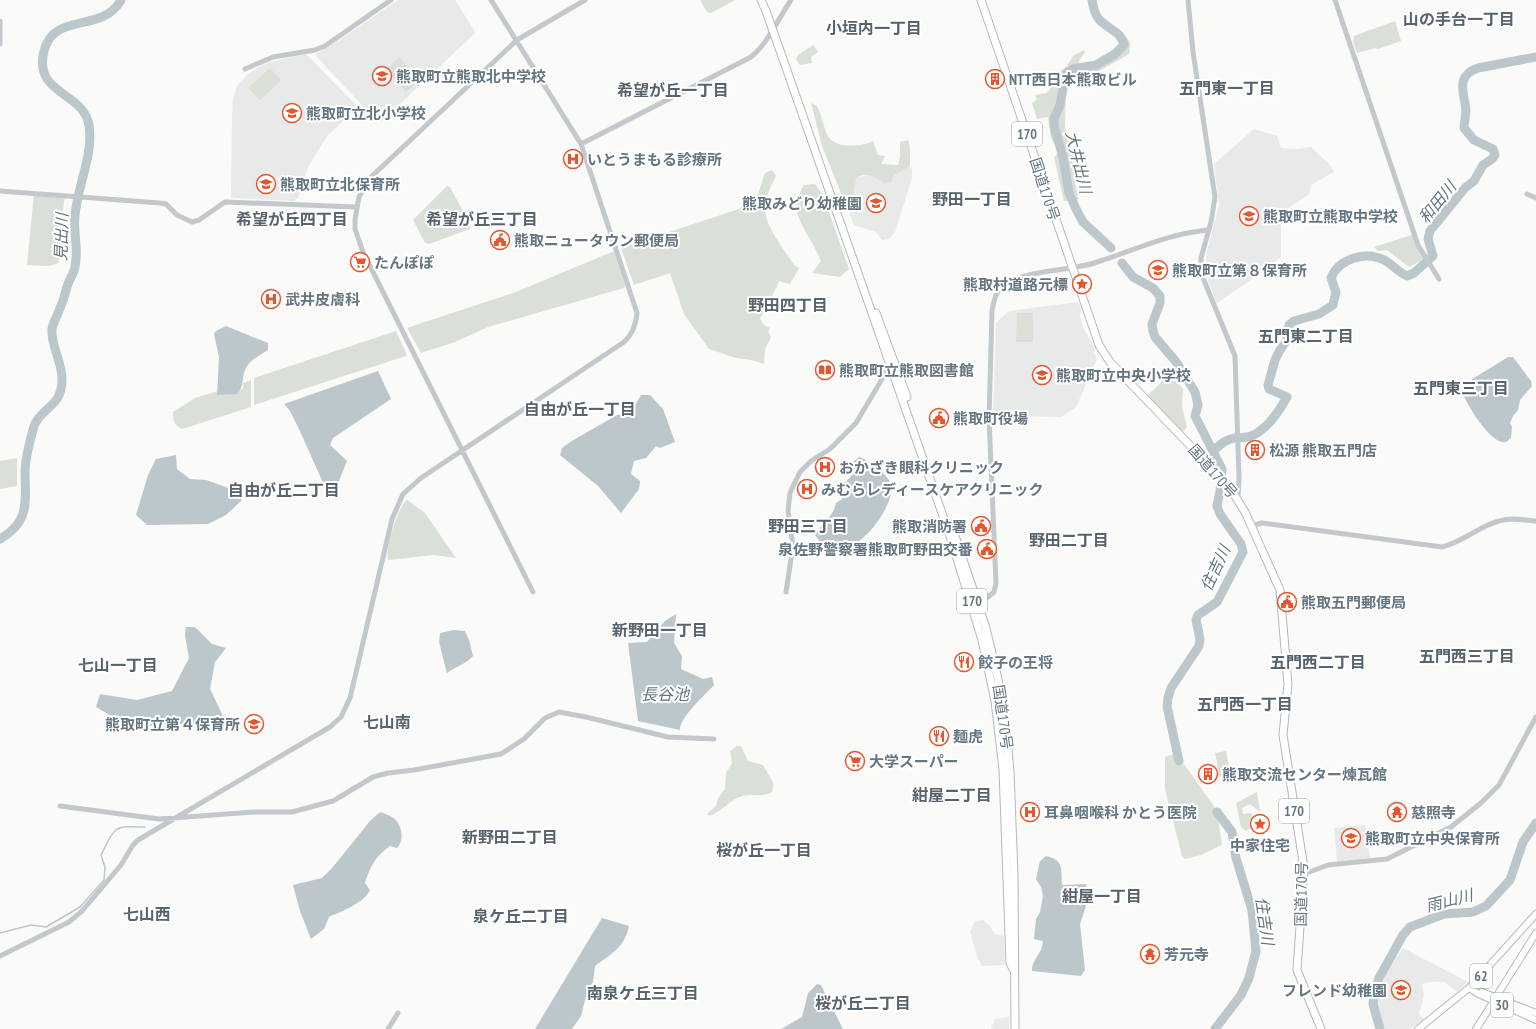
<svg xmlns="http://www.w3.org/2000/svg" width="1536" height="1029" viewBox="0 0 1536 1029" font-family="'PT Sans Narrow','Noto Sans JP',sans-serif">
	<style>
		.built { fill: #e8e9e9 }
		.green { fill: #dadfd7 }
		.water { fill: #bbc7cb }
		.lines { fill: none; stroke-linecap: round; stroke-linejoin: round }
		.stream { stroke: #bbc7cb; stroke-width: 1.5 }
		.river { stroke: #bbc7cb; stroke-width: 9 }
		.major-casing { stroke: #b5babe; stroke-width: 8 }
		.highway-casing { stroke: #b4b9bd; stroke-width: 9 }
		.minor { stroke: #c3c8cc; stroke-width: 5 }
		.major { stroke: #fff; stroke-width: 6 }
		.highway { stroke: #fff; stroke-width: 7 }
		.highway-bridge-casing { stroke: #b4b9bd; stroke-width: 9; stroke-linecap: butt }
		.highway-bridge { stroke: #fff; stroke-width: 7 }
		.labels { text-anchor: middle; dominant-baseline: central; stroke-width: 4; stroke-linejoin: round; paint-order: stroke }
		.shield { fill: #fff; stroke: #939fa8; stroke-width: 1 }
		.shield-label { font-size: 14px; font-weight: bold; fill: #657683 }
		.poi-label { font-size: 15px; font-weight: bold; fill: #657683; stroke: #fff; text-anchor: start }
		.street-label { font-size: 15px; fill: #657683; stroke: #fff }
		.neighbourhood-label { font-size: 16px; font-weight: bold; fill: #57646e; stroke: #fff }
		.water-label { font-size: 16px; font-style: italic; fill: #60757c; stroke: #fff }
	</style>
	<rect width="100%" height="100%" fill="#fafaf8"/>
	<path class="built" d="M 398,0 L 455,0 L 474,30 L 475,33 L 381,122 L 377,121 L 316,56 L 316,54 L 332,45 Z
		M 306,54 L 356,105 L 356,109 L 327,136 L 308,167 L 298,198 L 294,201 L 231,198 L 232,117 L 233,99 L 237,86 L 248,74 L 260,66 L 270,62 Z
		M 1254,129 L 1277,136 L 1281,148 L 1295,149 L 1311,147 L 1331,166 L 1334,172 L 1311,185 L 1309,194 L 1283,212 L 1281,226 L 1281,257 L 1264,271 L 1217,303 L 1208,281 L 1206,255 L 1219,205 L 1214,164 Z
		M 908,166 L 912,168 L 912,178 L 895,232 L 889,239 L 882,240 L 876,232 L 854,225 L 845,203 L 853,200 L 855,193 L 855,183 L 858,178 L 867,175 L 876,177 L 894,175 Z
		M 1078,302 L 1081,308 L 1080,317 L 1083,327 L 1096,350 L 1093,352 L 1097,359 L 1076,407 L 1061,417 L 993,416 L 996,323 L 1009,311 Z
		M 1365,825 L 1370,858 L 1337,862 L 1334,828 Z
		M 983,920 L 990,926 L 995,934 L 1004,936 L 1005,965 L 982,966 L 978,959 L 970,932 L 975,921 Z
		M 1403,948 L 1468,982 L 1457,992 L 1444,982 L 1429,982 L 1422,984 L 1424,995 L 1419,1014 L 1424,1019 L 1410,1029 L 1384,1029 L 1380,1020 L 1377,1002 L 1380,988 L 1389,969 Z
		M 1009,1017 L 1009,1029 L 991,1029 L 995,1019 Z"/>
	<path class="green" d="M 700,0 L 735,0 L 711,13 L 707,12 Z
		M 1395,21 L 1401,41 L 1378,49 L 1376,48 L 1357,53 L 1353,42 L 1354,36 Z
		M 1122,34 C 1131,40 1131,43 1129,54 L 1099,71 L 1070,78 L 1066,82 L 1065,130 L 1076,176 L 1074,178 L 1078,198 L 1077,201 L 1064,201 L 1054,157 L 1059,152 L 1051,138 L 1048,117 L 1037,119 L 1032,103 L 1037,99 L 1035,95 L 1046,93 L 1050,90 L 1052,77 L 1066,67 L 1074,55 L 1084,50 L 1085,52 L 1079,61 L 1079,70 C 1094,67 1116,60 1125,45 Z
		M 813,45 L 818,52 L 811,57 L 812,63 L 800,65 L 796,59 L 798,55 Z
		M 399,57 L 420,80 L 406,92 L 386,70 Z
		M 270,68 L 281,80 L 260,100 L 248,88 Z
		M 811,103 L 817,106 C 822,115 823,127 828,136 C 835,149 862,147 873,141 L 878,155 L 885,156 L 881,164 L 898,165 L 900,157 L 900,142 L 908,140 C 911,145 910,160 910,166 L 894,175 L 891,182 L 884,183 C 878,179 861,168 856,181 C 854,186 855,194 853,200 L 845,203 L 822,146 Z
		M 772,170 L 776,176 C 771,186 764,200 765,212 C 767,228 785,251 794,265 L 799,268 L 790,284 L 775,280 L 779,282 L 760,319 L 764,325 L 770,328 L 768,332 L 771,337 L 765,349 L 764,364 L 752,360 L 736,358 L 709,349 L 684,314 L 670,273 L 634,285 L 621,248 L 742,208 L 745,197 L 758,194 L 765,173 Z
		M 815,184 L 823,195 L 849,269 L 840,277 L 812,273 L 821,261 C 815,245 803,230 797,213 C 795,205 799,192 804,185 Z
		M 447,186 L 450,187 L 471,226 L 470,229 L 429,244 L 425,243 L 413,220 Z
		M 34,193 L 65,195 L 60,233 L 60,256 L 58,263 L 49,266 L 27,265 Z
		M 1415,234 L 1426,258 L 1409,267 L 1387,250 L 1378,251 L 1374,247 Z
		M 614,251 L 625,285 L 624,288 L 488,327 L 455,342 L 421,353 L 407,328 L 516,292 Z
		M 1017,313 L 1033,313 L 1033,342 L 1016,342 Z
		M 396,331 L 406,353 L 406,356 L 254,405 L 254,378 Z
		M 1170,374 L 1183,389 L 1182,407 L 1187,427 L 1182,433 L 1147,396 Z
		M 251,380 L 251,407 L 182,429 C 174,425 173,421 173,412 L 195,398 L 218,391 L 217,395 L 243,389 L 243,383 Z
		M 17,458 L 17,486 L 0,489 L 0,461 Z
		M 407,500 L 425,513 L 456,558 L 433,555 L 388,560 C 385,549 398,506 407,500 Z
		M 737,746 L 741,746 L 748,761 L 763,765 L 774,784 L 772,792 C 762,798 753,793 742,796 C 730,800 722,811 710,816 L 707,814 L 716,806 L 718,798 L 725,789 L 726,773 L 732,763 L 730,751 Z
		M 1226,751 L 1232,781 L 1218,776 L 1217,762 L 1215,753 Z
		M 1173,754 L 1181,766 L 1184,764 L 1218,812 L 1216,813 L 1218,817 L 1222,845 L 1201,855 L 1185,859 L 1182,856 L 1165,789 L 1165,757 Z
		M 1257,792 L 1260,812 L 1250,804 L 1242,808 L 1243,814 L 1251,813 L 1253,816 L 1249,822 L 1250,829 L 1245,831 L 1241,827 L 1236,803 Z"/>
	<path class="water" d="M 226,326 L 268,343 L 268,350 C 261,355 250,359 246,368 C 241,377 245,386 237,394 L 217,395 L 219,357 L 214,334 L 216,331 Z
		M 1508,357 L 1513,357 L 1531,381 L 1532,386 L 1520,400 L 1518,410 L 1513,416 L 1510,423 L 1512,427 L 1511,438 C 1509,439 1508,441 1506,442 C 1492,446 1467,405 1463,394 L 1466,383 Z
		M 378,371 L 391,399 L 333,438 L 330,445 L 347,461 L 335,491 L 324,485 L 299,429 L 290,411 L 284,404 Z
		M 641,395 L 650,395 L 663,409 L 675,442 L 660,448 L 656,446 L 646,458 L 634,461 L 631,474 L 640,481 L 639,489 L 621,513 L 598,486 L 560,455 L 562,448 L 570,442 L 617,415 L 631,412 Z
		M 176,455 L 177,469 L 190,479 L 206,480 L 237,491 L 242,500 L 226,515 L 208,524 L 147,525 L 136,515 L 148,475 L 156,459 Z
		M 859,457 C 868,459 889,476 891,484 C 896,506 857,558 830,549 C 823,547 819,540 815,535 C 821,524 834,516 836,503 L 842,499 L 846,490 L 844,484 L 853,474 L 853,462 Z
		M 676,614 L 674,643 L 682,656 L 681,669 L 703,679 L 712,677 L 714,685 C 705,695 679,718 680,730 L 638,721 L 628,643 L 647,642 L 665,621 Z
		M 186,627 L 195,627 L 212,644 L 226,648 L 215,662 L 210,689 L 223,716 L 210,733 C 183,720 163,722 135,730 L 96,707 L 100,694 L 137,700 L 172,691 L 189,658 L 185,635 Z
		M 454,630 L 465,631 L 469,640 L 473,656 C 465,665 456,666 447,673 L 439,642 L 440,633 Z
		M 380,812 C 384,813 388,815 392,817 C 402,823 405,840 397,848 L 390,846 C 376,856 370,866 365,883 L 370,890 C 363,904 342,911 329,917 L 324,929 L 311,939 L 300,911 L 293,885 L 322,878 L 333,867 L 370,821 Z
		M 1046,856 C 1064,860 1061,869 1062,885 L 1086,884 L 1086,906 L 1080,924 L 1085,970 L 1081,976 L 1032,971 C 1031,960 1043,953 1043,941 L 1034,939 L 1036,919 L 1040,912 L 1043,896 L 1041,887 L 1036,879 L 1040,861 Z
		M 602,918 L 629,926 C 625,947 611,954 595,966 L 593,982 L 587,992 L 581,1016 L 572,1029 L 535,1029 Z
		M 817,984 L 821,985 L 843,1029 L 781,1029 L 802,1017 L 808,993 Z"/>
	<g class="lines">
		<path class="stream" d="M 0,933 L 31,925 L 46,927 L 80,907 L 104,880 L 105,867 L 101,855 C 116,826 112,826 145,827"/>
		<path class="river" d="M 1092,0 C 1093,6 1094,13 1098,18 C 1106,29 1121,30 1124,45 L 1115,54 L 1096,65 L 1073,69 L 1067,73 L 1065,77 L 1060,105 L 1054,119 L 1054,126 L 1063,157 L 1069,193 L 1076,209 L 1083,222 L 1111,248
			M 1122,263 L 1133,277 L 1153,288 L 1160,296 L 1160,303 L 1152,324 L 1153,331 L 1155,337 L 1177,363 L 1195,392 L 1198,405 L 1195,416 L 1222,469 L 1220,491 L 1217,506 L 1220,514 L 1241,544 L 1243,552 L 1217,602 L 1198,615 L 1196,620 L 1200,639 L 1199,646 L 1171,688 L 1168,698 L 1167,706 L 1179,761
			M 1213,451 C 1220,445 1226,439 1235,438 C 1240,437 1246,438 1251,436 C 1266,431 1280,410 1287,397 L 1269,389 L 1268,385 L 1275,360 L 1280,350 L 1287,340 L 1289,325 L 1294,321 L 1319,314 L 1333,305 L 1336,292 L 1331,278 C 1339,258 1366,251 1384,260 C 1392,264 1398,272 1407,276 L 1414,273 L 1433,256 L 1428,239 L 1430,231 L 1465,188 L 1474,181 L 1483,165 L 1492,159 L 1495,155 L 1493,149 L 1474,140 L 1464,128 C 1464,122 1466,116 1466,110 C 1464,92 1455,76 1478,68 L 1536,57
			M 0,539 C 31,521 25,501 25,470 C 26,455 30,440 34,426 C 40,410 58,406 61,389 C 66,367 50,346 52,329 C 53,322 58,315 60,308 C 64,300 65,292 68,284 C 70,278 74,273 75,267 C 79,250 73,232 75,216 C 77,186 94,155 89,125 C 83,91 33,95 44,51 C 54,11 102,34 121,0
			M 1215,1029 L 1241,995 L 1249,978 L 1256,951 L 1252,910 L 1236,858 L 1232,832 L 1217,812
			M 1380,1029 L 1373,1004 L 1375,990 L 1379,978 L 1403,935 L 1410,927 L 1444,914 L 1473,912 L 1486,906 L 1510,880 L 1523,842 L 1536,823"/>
		<defs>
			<path id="major" d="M 1469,988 L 1479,994 L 1536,1020
				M 1482,992 L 1536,1013
				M 1496,997 L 1536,933
				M 1418,1029 L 1469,988 L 1536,914
				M 1476,1029 L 1494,1001"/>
			<path id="highway" d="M 761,0 L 766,11
				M 981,0 L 1099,345 L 1110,362 L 1228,485 L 1245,512 L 1280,590 L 1288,684 L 1283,735 L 1304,868 L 1297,970 L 1321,1029
				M 790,79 L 950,536 L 982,640 L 995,701 L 1003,769 L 1010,963 L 1014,971
				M 876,313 L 907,397
				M 951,524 L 986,628 L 998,679 L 1007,738 L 1010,772 L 1014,875 L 1015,1029"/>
		</defs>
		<use href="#major" class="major-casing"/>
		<use href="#highway" class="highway-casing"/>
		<path class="minor" d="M 1188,0 L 1193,52 L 1215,197 L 1211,222 L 1201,258 L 1201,273 L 1235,356 L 1239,478 L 1238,499
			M 1335,0 L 1418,245 L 1439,279
			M 0,21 L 0,44
			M 245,69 L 273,57 L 315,50 L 325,46 L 391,0
			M 581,144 L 751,57 C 769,42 778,19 791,0
			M 0,191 L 160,203 L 166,204 L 177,215 L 192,222 L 199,220 L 225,202 L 356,207
			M 1527,194 L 1536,198
			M 1251,526 L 1262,523 L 1442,547 C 1465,541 1479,526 1499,521 C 1510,517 1524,520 1536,521
			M 533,592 L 363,252 L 355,229 L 355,219 L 359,197 L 370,178 L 517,40 L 585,0
			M 786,592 L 793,546 L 788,511 L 790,493 L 794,484 L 800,472 L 811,461 L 830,449 L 856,423 L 891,364
			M 978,600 L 988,597 L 994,592 L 996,583 L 989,418 L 992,311 C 994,299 996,290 1007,283 C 1029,270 1069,271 1094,263 C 1133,251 1166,234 1208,230
			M 60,806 L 159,819 L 254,812 L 292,812 L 333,801 L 373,777 L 388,773 L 414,770 L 501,754 L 524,739 L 545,718 L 559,712 L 586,717 L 668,737 L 714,739
			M 1304,874 L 1328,865 L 1387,859 L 1451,827 L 1481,803 L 1499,785 L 1536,717
			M 0,956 L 69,922 L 82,911 L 121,865 L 133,845 L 138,840 L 330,727 L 341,717 L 350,698 L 392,519 L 403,494 L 421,478 L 624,342 C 633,334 636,325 637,313 L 581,144 L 491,0
			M 388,1029 L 398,1013"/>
		<use href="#major" class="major"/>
		<use href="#highway" class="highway"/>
		<defs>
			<path id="highway-bridge" d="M 766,11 L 790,79"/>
		</defs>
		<use href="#highway-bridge" class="highway-bridge-casing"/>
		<use href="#highway-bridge" class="highway-bridge"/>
	</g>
	<defs>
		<symbol id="school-ring" viewBox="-11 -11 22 22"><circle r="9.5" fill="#fff" stroke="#e4572e" stroke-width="1.5"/><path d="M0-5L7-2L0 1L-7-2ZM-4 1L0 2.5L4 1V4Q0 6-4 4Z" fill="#e4572e"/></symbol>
		<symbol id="building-ring" viewBox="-11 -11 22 22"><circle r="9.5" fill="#fff" stroke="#e4572e" stroke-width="1.5"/><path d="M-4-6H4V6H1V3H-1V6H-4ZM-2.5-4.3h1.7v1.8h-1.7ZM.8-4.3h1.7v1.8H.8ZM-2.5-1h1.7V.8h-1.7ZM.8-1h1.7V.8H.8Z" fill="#e4572e"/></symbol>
		<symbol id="hospital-ring" viewBox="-11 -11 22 22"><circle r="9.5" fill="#fff" stroke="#e4572e" stroke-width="1.5"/><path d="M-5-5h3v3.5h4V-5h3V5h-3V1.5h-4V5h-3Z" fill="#e4572e"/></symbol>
		<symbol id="civic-ring" viewBox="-11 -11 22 22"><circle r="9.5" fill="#fff" stroke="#e4572e" stroke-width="1.5"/><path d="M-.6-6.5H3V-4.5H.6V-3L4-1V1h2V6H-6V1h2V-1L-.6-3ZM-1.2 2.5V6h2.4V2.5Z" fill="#e4572e"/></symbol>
		<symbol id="supermarket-ring" viewBox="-11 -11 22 22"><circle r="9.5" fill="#fff" stroke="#e4572e" stroke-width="1.5"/><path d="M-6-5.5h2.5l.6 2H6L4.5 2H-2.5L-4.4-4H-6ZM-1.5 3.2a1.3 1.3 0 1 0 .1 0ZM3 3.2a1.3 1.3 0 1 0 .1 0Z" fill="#e4572e"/></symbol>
		<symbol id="sight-ring" viewBox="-11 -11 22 22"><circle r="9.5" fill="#fff" stroke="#e4572e" stroke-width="1.5"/><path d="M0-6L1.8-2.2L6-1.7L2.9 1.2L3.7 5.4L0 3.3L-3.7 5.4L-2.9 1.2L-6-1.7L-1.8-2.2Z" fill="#e4572e"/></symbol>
		<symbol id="library-ring" viewBox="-11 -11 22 22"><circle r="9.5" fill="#fff" stroke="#e4572e" stroke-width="1.5"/><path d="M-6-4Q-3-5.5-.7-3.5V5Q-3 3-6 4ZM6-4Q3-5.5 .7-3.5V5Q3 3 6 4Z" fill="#e4572e"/></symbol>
		<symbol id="restaurant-ring" viewBox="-11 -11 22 22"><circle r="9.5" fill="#fff" stroke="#e4572e" stroke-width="1.5"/><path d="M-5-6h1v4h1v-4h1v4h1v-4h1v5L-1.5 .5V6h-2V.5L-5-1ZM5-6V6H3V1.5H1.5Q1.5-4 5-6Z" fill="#e4572e"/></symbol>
		<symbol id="temple-ring" viewBox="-11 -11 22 22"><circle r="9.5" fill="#fff" stroke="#e4572e" stroke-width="1.5"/><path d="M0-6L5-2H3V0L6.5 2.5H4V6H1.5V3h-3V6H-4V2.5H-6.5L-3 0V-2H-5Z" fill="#e4572e"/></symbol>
	</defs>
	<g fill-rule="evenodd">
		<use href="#school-ring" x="371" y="65" width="22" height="22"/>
		<use href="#building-ring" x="984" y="68" width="22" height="22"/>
		<use href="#school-ring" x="281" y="102" width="22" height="22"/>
		<use href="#hospital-ring" x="562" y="148" width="22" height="22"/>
		<use href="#school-ring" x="255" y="173" width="22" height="22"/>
		<use href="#school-ring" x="865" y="192" width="22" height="22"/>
		<use href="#school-ring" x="1238" y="205" width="22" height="22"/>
		<use href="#civic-ring" x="489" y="229" width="22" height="22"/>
		<use href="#supermarket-ring" x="349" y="251" width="22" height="22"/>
		<use href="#school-ring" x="1147" y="259" width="22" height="22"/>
		<use href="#sight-ring" x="1071" y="273" width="22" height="22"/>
		<use href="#hospital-ring" x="260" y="288" width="22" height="22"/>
		<use href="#library-ring" x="814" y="359" width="22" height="22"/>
		<use href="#school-ring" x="1031" y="364" width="22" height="22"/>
		<use href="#civic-ring" x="928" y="407" width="22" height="22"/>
		<use href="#building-ring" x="1244" y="439" width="22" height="22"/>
		<use href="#hospital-ring" x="814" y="456" width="22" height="22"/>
		<use href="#hospital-ring" x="796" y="478" width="22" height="22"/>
		<use href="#civic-ring" x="970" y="515" width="22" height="22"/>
		<use href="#civic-ring" x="976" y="538" width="22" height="22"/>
		<use href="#civic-ring" x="1276" y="591" width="22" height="22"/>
		<use href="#restaurant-ring" x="953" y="651" width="22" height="22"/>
		<use href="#school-ring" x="243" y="713" width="22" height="22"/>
		<use href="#restaurant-ring" x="928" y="725" width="22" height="22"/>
		<use href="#supermarket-ring" x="844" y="750" width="22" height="22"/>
		<use href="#building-ring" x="1197" y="763" width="22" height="22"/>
		<use href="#hospital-ring" x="1019" y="801" width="22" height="22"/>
		<use href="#temple-ring" x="1386" y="801" width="22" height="22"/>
		<use href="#sight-ring" x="1249" y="813" width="22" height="22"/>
		<use href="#school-ring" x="1340" y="827" width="22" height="22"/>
		<use href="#temple-ring" x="1139" y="943" width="22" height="22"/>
		<use href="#school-ring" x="1390" y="979" width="22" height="22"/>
	</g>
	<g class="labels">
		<g class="shield">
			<rect x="1012" y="122" width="30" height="24" rx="3"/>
			<rect x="957" y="589" width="30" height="24" rx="3"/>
			<rect x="1279" y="799" width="30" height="24" rx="3"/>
			<rect x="1470" y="964" width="22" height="24" rx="3"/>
			<rect x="1491" y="993" width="22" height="24" rx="3"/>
		</g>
		<g class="shield-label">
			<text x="1027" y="134">170</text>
			<text x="972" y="601">170</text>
			<text x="1294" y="811">170</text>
			<text x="1481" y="976">62</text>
			<text x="1502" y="1005">30</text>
		</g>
		<g class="poi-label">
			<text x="396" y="76">熊取町立熊取北中学校</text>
			<text x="1009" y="79">NTT西日本熊取ビル</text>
			<text x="306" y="113">熊取町立北小学校</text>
			<text x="587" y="159">いとうまもる診療所</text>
			<text x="280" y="184">熊取町立北保育所</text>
			<text x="862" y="203" text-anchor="end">熊取みどり幼稚園</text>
			<text x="1263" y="216">熊取町立熊取中学校</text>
			<text x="514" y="240">熊取ニュータウン郵便局</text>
			<text x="374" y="262">たんぽぽ</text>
			<text x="1172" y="270">熊取町立第８保育所</text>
			<text x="1068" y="284" text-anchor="end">熊取村道路元標</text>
			<text x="285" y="299">武井皮膚科</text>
			<text x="839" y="370">熊取町立熊取図書館</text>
			<text x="1056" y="375">熊取町立中央小学校</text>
			<text x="953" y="418">熊取町役場</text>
			<text x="1269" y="450">松源 熊取五門店</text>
			<text x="839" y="467">おかざき眼科クリニック</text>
			<text x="821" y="489">みむらレディースケアクリニック</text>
			<text x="967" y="526" text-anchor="end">熊取消防署</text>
			<text x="973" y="549" text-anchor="end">泉佐野警察署熊取町野田交番</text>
			<text x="1301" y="602">熊取五門郵便局</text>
			<text x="978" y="662">餃子の王将</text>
			<text x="240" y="724" text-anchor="end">熊取町立第４保育所</text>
			<text x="953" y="736">麺虎</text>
			<text x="869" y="761">大学スーパー</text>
			<text x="1222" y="774">熊取交流センター煉瓦館</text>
			<text x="1044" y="812">耳鼻咽喉科 かとう医院</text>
			<text x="1411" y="812">慈照寺</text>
			<text x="1365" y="838">熊取町立中央保育所</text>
			<text x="1260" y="845" text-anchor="middle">中家住宅</text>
			<text x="1164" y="954">芳元寺</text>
			<text x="1387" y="990" text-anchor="end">フレンド幼稚園</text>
		</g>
		<g class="street-label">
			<text transform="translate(1045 189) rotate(72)">国道170号</text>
			<text transform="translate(1213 471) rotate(49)">国道170号</text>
			<text transform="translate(1003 717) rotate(82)">国道170号</text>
			<text transform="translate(1301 894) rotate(-89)">国道170号</text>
		</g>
		<g class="neighbourhood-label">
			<text x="1459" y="19">山の手台一丁目</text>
			<text x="874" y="28">小垣内一丁目</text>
			<text x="1227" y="88">五門東一丁目</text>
			<text x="673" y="90">希望が丘一丁目</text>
			<text x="972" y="199">野田一丁目</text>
			<text x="292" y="219">希望が丘四丁目</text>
			<text x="482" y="219">希望が丘三丁目</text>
			<text x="788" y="305">野田四丁目</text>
			<text x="1306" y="336">五門東二丁目</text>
			<text x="1461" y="388">五門東三丁目</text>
			<text x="580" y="409">自由が丘一丁目</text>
			<text x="284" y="490">自由が丘二丁目</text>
			<text x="808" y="526">野田三丁目</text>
			<text x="1069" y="540">野田二丁目</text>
			<text x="660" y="630">新野田一丁目</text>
			<text x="1467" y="656">五門西三丁目</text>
			<text x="1318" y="662">五門西二丁目</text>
			<text x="118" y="665">七山一丁目</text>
			<text x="1245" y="704">五門西一丁目</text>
			<text x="387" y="722">七山南</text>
			<text x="952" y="795">紺屋二丁目</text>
			<text x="510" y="837">新野田二丁目</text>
			<text x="764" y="850">桜が丘一丁目</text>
			<text x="1102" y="896">紺屋一丁目</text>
			<text x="147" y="914">七山西</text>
			<text x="521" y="916">泉ケ丘二丁目</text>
			<text x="643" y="993">南泉ケ丘三丁目</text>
			<text x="863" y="1003">桜が丘二丁目</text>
		</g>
		<g class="water-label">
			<text transform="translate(1079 162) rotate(76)">大井出川</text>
			<text transform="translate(1437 202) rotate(-51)">和田川</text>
			<text transform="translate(61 237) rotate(-88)">見出川</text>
			<text transform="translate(1215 568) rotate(-65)">住吉川</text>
			<text x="665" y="694">長谷池</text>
			<text transform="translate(1449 900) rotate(-14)">雨山川</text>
			<text transform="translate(1265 921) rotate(82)">住吉川</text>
		</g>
	</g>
</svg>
